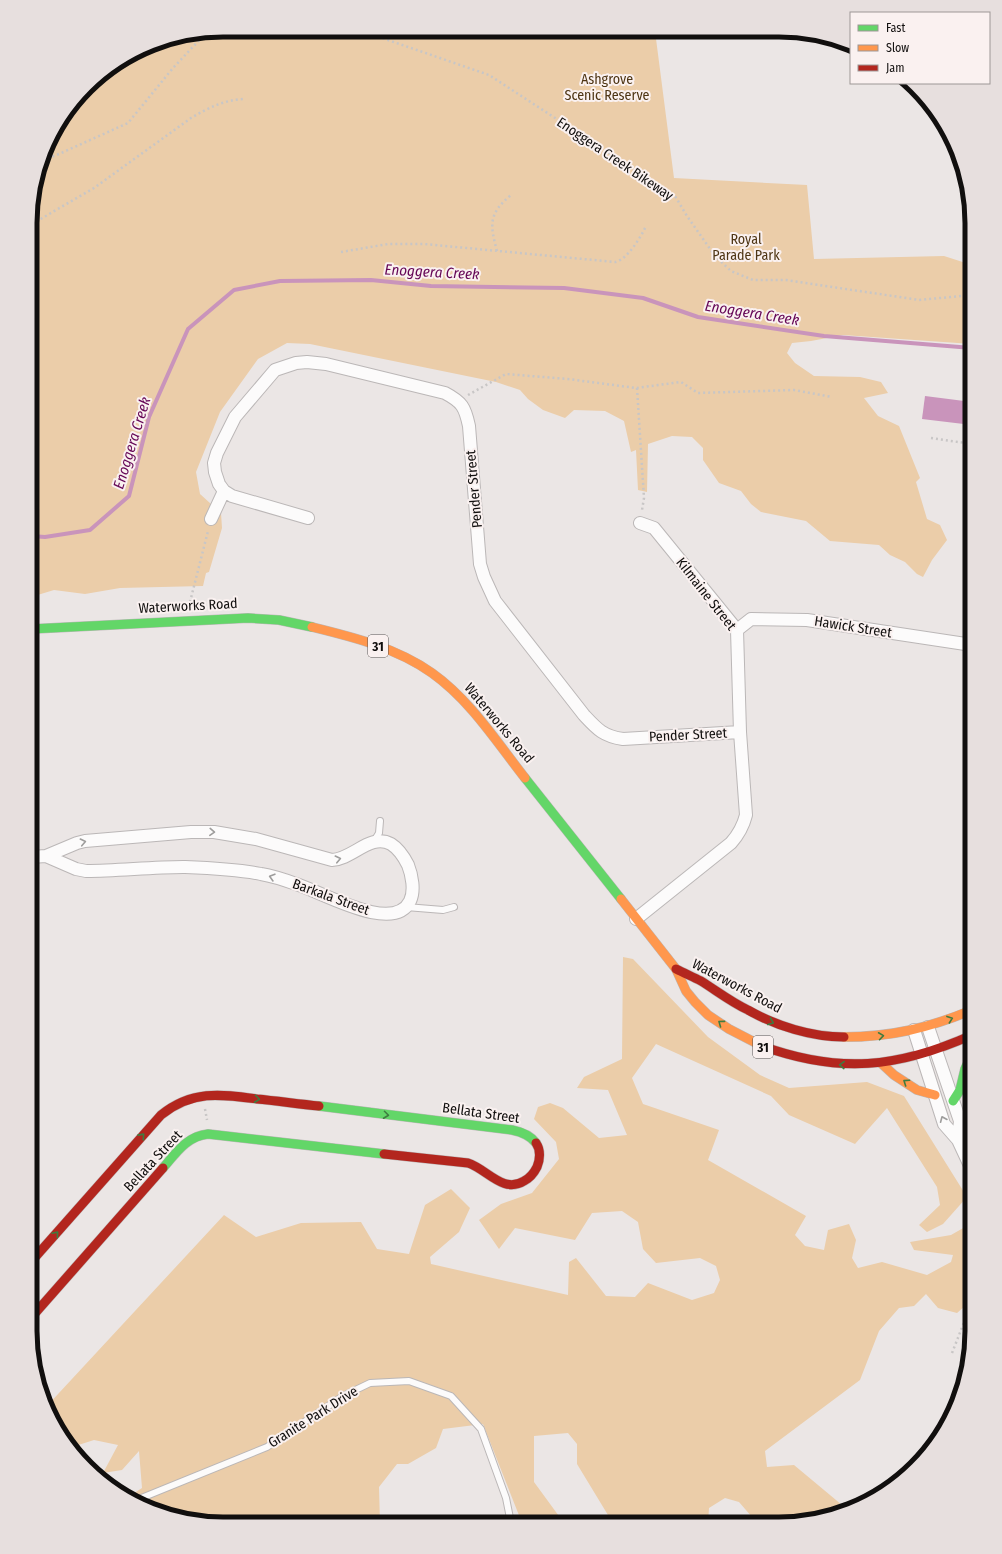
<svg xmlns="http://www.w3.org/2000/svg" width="1002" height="1554" viewBox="0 0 1002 1554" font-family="'Fira Sans Condensed',sans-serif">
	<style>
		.green { fill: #ebcda9 }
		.water { fill: #c994bb }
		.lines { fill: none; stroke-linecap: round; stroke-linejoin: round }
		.stream { stroke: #c994bb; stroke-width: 4 }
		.lane-casing { stroke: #bbb7b7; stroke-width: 8 }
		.street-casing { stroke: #bbb7b7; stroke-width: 14 }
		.fast-casing { stroke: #bbb7b7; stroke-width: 10 }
		.slow-casing { stroke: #bbb7b7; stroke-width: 10 }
		.jam-casing { stroke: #bbb7b7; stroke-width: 10 }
		.path { stroke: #c8c6c6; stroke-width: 2.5; stroke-dasharray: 2 3; stroke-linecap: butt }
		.lane { stroke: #fcfbfb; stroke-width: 6 }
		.street { stroke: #fcfbfb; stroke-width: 12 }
		.fast { stroke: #63d668; stroke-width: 9 }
		.slow { stroke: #ff974d; stroke-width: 9 }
		.jam { stroke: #b3261e; stroke-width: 9 }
		.oneway { stroke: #9e9d9c }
		.oneway2 { stroke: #3e7c40 }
		.labels { text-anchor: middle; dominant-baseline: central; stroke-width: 4; stroke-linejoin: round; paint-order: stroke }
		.shield { fill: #faf1f0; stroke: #575352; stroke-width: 1 }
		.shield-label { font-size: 13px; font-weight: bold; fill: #110f0e }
		.park-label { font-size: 14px; fill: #4e3514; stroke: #faf1f0 }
		.street-label { font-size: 14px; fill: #110f0e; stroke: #faf1f0 }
		.water-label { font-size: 15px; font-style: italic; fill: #650656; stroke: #faf1f0 }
		.rim { fill: none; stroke: #110f0e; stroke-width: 5 }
	</style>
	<rect width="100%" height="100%" fill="#ebe6e5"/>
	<path class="green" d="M 223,30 L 655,31 L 674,178 L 807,185 L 814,259 L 944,256 L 972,265 L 972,344 L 843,335 L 811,341 L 792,343 L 787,353 L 795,363 L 814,376 L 860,377 L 881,382 L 888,393 L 864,398 L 878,416 L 899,426 L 920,478 L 916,482 L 927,519 L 940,525 L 947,540 L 932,560 L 923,577 L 917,574 L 905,562 L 890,555 L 879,545 L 830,541 L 806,521 L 761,512 L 751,504 L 741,491 L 719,483 L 703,460 L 703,448 L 692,437 L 672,436 L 648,444 L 647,492 L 638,490 L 636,450 L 631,452 L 624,421 L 605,411 L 574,410 L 565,418 L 543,410 L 528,399 L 520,390 L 496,382 L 310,344 L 287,343 L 258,359 L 220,412 L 196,472 L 200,494 L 221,513 L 222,528 L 209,572 L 206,573 L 203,586 L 120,588 L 85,594 L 54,590 L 31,597 L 32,198 L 50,137 L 95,78 L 149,45 Z
		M 623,957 L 633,959 L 708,1037 L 760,1075 L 789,1088 L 867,1082 L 904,1096 L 967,1197 L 943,1224 L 927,1232 L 919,1225 L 940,1205 L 937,1187 L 887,1108 L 855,1144 L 789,1115 L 771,1096 L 656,1044 L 632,1078 L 643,1104 L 719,1130 L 708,1160 L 806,1216 L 795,1235 L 805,1246 L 824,1250 L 828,1230 L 849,1224 L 856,1240 L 852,1258 L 858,1268 L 882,1262 L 927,1275 L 951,1262 L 953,1255 L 914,1250 L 910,1242 L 951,1235 L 972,1223 L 972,1300 L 957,1313 L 938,1308 L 926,1294 L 914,1306 L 899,1308 L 879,1331 L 860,1380 L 765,1451 L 767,1467 L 794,1465 L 848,1510 L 780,1524 L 758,1524 L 739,1502 L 725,1498 L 709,1508 L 708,1524 L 607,1524 L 611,1520 L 577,1464 L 577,1444 L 568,1433 L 534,1436 L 534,1482 L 564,1523 L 522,1523 L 483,1424 L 443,1429 L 436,1448 L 408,1464 L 397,1464 L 379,1487 L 380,1523 L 198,1522 L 149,1509 L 128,1497 L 142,1488 L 139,1451 L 122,1470 L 103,1473 L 118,1445 L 94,1440 L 69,1448 L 46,1407 L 224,1215 L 256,1237 L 301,1223 L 361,1222 L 377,1249 L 409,1254 L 425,1205 L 451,1189 L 470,1208 L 459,1232 L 430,1257 L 431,1264 L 568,1295 L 569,1262 L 576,1258 L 606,1296 L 635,1297 L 648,1283 L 692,1300 L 714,1293 L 720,1280 L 716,1266 L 700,1258 L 656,1263 L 643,1249 L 638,1222 L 622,1211 L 592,1213 L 575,1240 L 515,1228 L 499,1249 L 479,1220 L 501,1204 L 532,1193 L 559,1159 L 556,1142 L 534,1119 L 538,1107 L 550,1103 L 563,1108 L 599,1138 L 627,1135 L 608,1090 L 577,1088 L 584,1077 L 622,1059 Z"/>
	<path class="water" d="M 925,396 L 972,402 L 972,425 L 922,419 Z"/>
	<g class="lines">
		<path class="stream" d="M 31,536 L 45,537 L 90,530 L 129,496 L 149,417 L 188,329 L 234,290 L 280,281 L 371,280 L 431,286 L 564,288 L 643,298 L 698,317 L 824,336 L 972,348"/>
		<defs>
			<path id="lane" d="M 374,841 L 379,833 L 380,821
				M 406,907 L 443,910 L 454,907
				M 134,1501 L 267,1447 L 343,1396 L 370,1383 L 409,1381 L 451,1396 L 481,1429 L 506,1498 L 511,1523"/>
			<path id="street" d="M 224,491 L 232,496 L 308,518
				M 211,519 L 224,491 L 219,484 L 215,472 L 214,463 L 217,453 L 235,417 L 275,370 L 296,363 L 307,362 L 326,364 L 445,393 C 462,402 465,407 469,426 L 480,564 L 484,577 L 495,601 L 584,715 C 597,729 603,736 623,739 L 740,732
				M 737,630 L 751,619 L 807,620 L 972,645
				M 31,857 L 46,856 L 77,843 L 85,841 L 191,832 L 214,832 L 256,839 L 332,860 C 353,859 370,833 391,844 C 399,849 404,857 408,865 C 412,875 415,891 410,901 C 394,935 320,891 296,884 C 285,880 273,876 261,874 C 236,869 208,868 183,867 C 150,867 118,871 86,871 L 76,869 L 46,856
				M 636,919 L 731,843 C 739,834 743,827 746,815 L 740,732 L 737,630 L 654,528 L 640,523
				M 928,1027 L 960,1121 L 958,1140
				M 914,1030 L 944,1124 L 958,1140 L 972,1170"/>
			<path id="fast" d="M 31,629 L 248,618 L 279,620 L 312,627
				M 525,778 L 621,899
				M 953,1101 L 960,1090 L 965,1069 L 972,1054
				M 319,1106 L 512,1130 C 522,1132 530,1135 536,1143
				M 163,1168 C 176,1153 187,1136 208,1134 L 384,1154"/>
			<path id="slow" d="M 312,627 C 353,637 397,648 432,673 C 470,700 496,741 525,778
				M 621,899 L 676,969 L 686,991 L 695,1002 L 708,1015 L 729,1029 L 762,1046
				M 844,1037 C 891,1037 929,1028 972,1010
				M 881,1063 L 894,1075 L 917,1090 L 935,1095"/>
			<path id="jam" d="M 676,969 C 684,973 693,977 701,981 C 717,991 731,1002 748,1010 C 776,1026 812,1037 844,1037
				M 762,1046 C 839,1074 898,1068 972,1035
				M 384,1154 L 468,1163 C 487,1169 503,1194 524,1181 C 530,1178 534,1173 537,1167 C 540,1160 541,1150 536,1143
				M 30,1263 L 161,1115 C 192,1090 220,1094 257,1099 C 278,1101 298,1104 319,1106
				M 30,1319 L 163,1168"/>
		</defs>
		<use href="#lane" class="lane-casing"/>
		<use href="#street" class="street-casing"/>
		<use href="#fast" class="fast-casing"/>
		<use href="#slow" class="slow-casing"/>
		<use href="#jam" class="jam-casing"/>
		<path class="path" d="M 359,30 L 489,75 L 675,196 L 687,216 L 715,256 L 731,271 L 753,280 L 786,280 L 919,300 L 972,295
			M 43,160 L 59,154 L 128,123 L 173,68 L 206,33
			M 32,224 L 94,188 L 191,118 C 208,108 224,100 244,99
			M 497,251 C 490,225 488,214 511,195
			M 341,252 L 388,244 L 424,244 L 615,262 C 627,260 641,237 646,226
			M 637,388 L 644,498 L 642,510
			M 468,395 L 506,374 L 568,379 L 636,388 L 681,382 L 698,393 L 794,390 L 832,397
			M 931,438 L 972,444
			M 190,602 L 208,531
			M 205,1109 L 207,1120
			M 952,1353 L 972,1302"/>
		<use href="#lane" class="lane"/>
		<use href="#street" class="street"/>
		<use href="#fast" class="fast"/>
		<use href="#slow" class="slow"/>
		<use href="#jam" class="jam"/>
	</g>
	<defs><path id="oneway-chevron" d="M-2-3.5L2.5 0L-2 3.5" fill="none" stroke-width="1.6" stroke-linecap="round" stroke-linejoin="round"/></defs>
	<g class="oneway">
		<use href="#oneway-chevron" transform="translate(212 832) rotate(3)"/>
		<use href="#oneway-chevron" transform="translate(83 842) rotate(-12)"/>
		<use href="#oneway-chevron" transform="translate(338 859) rotate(-13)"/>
		<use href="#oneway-chevron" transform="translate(272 877) rotate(-164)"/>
		<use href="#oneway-chevron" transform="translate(943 1119) rotate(-113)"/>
	</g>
	<g class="oneway2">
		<use href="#oneway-chevron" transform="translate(950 1019) rotate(-20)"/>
		<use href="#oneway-chevron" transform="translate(771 1022) rotate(22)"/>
		<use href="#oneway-chevron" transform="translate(721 1023) rotate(-144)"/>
		<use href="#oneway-chevron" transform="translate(881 1036) rotate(-8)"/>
		<use href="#oneway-chevron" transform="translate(842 1065) rotate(-178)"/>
		<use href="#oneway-chevron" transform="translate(906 1082) rotate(-146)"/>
		<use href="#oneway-chevron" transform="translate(257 1099) rotate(7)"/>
		<use href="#oneway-chevron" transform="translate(386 1115) rotate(7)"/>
		<use href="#oneway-chevron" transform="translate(142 1136) rotate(-48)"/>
		<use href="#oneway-chevron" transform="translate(56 1234) rotate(-49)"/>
	</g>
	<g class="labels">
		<g class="shield">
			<rect x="368" y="635" width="20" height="22" rx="3"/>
			<rect x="753" y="1036" width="20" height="22" rx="3"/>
		</g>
		<g class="shield-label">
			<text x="378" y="646">31</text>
			<text x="763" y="1047">31</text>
		</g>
		<g class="park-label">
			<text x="607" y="79">Ashgrove<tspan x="607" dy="16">Scenic Reserve</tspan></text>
			<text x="746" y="239">Royal<tspan x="746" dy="16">Parade Park</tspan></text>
		</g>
		<g class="street-label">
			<text transform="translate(615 159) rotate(34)">Enoggera Creek Bikeway</text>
			<text transform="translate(474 489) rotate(-95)">Pender Street</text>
			<text transform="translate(706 594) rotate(52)">Kilmaine Street</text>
			<text transform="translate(188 606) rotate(-3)">Waterworks Road</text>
			<text transform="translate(853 627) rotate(9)">Hawick Street</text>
			<text transform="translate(499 723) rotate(50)">Waterworks Road</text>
			<text transform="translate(688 735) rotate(-3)">Pender Street</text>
			<text transform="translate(331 897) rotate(20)">Barkala Street</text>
			<text transform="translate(737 986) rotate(28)">Waterworks Road</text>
			<text transform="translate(481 1113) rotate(8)">Bellata Street</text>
			<text transform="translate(153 1161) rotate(-47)">Bellata Street</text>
			<text transform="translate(313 1417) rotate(-32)">Granite Park Drive</text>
		</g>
		<g class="water-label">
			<text transform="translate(432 272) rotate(3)">Enoggera Creek</text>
			<text transform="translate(752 313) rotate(9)">Enoggera Creek</text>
			<text transform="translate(132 443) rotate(-73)">Enoggera Creek</text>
		</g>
	</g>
	<path d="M0 0H1002V1554H0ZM223 37H779A186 186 0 0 1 965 223V1331A186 186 0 0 1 779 1517H223A186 186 0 0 1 37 1331V223A186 186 0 0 1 223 37Z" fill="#e7dfde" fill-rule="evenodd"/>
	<path class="rim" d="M223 37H779A186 186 0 0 1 965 223V1331A186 186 0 0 1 779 1517H223A186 186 0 0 1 37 1331V223A186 186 0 0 1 223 37Z"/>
	<rect x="850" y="12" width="140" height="72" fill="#faf1f0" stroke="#9d9796"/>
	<rect x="858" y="25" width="20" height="6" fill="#63d668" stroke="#9d9796"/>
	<text x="886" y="32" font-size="12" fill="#110f0e">Fast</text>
	<rect x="858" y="45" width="20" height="6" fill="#ff974d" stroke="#9d9796"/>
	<text x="886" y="52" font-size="12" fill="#110f0e">Slow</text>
	<rect x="858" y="65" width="20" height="6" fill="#b3261e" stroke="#9d9796"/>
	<text x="886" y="72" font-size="12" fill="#110f0e">Jam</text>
</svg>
